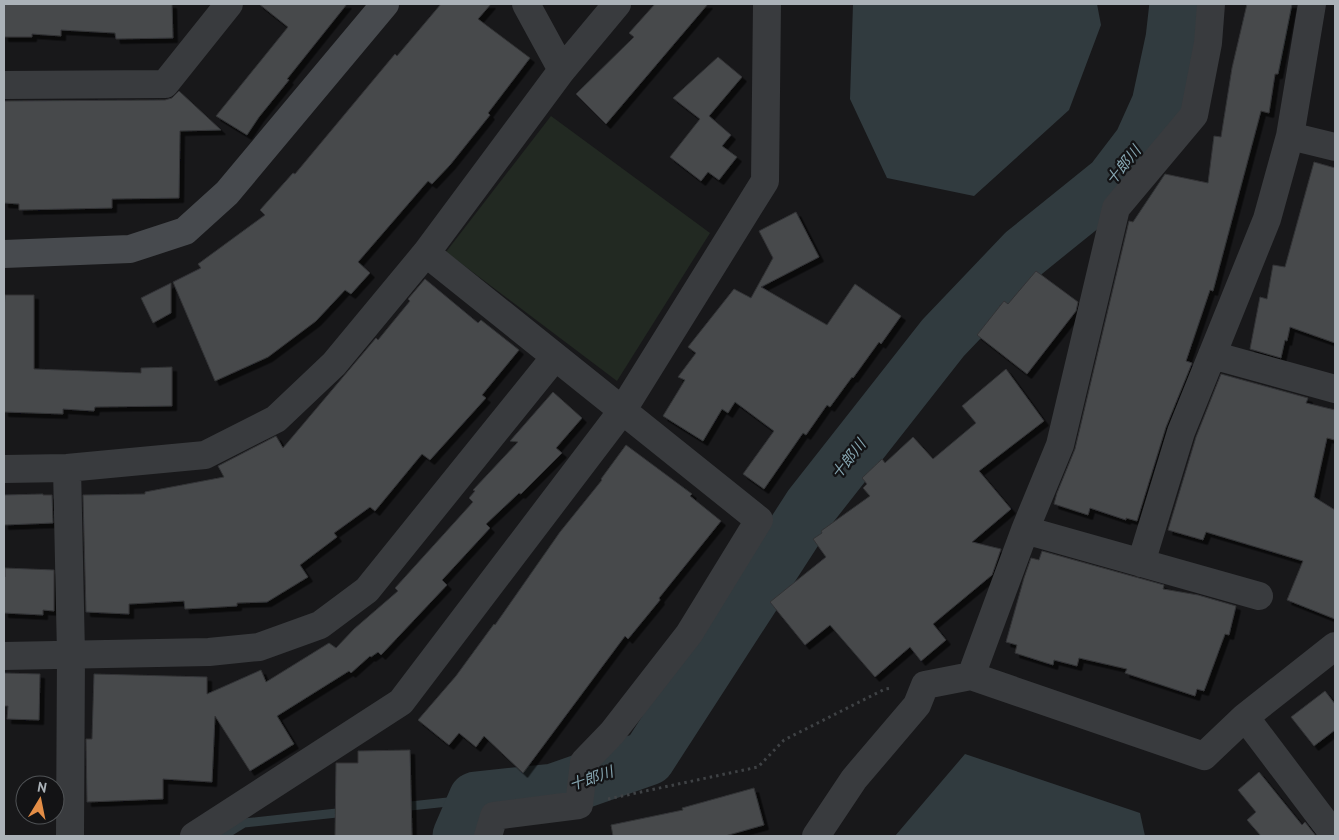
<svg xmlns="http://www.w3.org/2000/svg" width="1339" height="840" viewBox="0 0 1339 840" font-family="'PT Sans','Noto Sans JP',sans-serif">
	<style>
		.green { fill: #222922 }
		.water { fill: #313b3f }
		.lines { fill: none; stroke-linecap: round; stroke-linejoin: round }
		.stream { stroke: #313b3f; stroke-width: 9 }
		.river { stroke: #313b3f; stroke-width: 55 }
		.building { fill: #47494c; stroke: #323335; filter: url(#shadow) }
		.path { stroke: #3f4245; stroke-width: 3; stroke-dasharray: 2.5 4; stroke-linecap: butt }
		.street { stroke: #393b3e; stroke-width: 28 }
		.secondary { stroke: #474a4e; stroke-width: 28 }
		.labels { text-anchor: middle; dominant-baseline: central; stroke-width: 4.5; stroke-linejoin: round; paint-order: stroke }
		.water-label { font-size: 15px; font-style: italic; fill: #85a5b0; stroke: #131315 }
	</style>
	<defs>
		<filter id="shadow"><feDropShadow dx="4.5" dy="4.5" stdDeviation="0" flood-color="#0009"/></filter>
	</defs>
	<rect width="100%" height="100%" fill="#18181a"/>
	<path class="green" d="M 551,116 L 710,233 L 617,381 L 446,252 Z"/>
	<path class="water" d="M 853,4 L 1097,4 L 1101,25 L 1069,110 L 974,196 L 887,178 L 850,99 Z
		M 965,754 L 1140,813 L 1145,836 L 895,836 Z"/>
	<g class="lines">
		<path class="stream" d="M 401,807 L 476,799
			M 223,836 L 244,823 L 346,812"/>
		<path class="river" d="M 460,836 L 476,799 L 554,791 L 648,758 L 811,506 L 943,338 L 1024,253 L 1112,182 L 1141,144 L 1159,104 L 1173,39 L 1177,4"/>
	</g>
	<path class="building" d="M 4,4 L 172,4 L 173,38 L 116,39 L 115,33 L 61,30 L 61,36 L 32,34 L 32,37 L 4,37 Z
		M 259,4 L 347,4 L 287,79 L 289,80 L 259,117 L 247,135 L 216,116 L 288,27 Z
		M 441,4 L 491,4 L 478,19 L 530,58 L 488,113 L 490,115 L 450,165 L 432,184 L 428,181 L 358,262 L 370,273 L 351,294 L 345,290 L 316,321 L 268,357 L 215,381 L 173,282 L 201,268 L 198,264 L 265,215 L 260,210 L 293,173 L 295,174 L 395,54 L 397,56 Z
		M 655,4 L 708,4 L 606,124 L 576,94 L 634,37 L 629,33 Z
		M 1247,4 L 1292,4 L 1278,74 L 1275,74 L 1269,113 L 1261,111 L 1213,291 L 1210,290 L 1186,361 L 1192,363 L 1166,427 L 1137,521 L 1126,518 L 1126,520 L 1090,508 L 1088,515 L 1054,504 L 1057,493 L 1075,449 L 1129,221 L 1133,222 L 1165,174 L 1208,183 L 1214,136 L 1221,137 L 1232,68 Z
		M 718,57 L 742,77 L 709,116 L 731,135 L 722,146 L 737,157 L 719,180 L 708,172 L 701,181 L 670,157 L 700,119 L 673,98 Z
		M 179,91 L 221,130 L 180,131 L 179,198 L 112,199 L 112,208 L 19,210 L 19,204 L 4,203 L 4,101 L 165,100 L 172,98 Z
		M 1314,162 L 1335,168 L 1335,343 L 1290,327 L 1287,341 L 1285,340 L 1281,358 L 1250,349 L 1260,297 L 1267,299 L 1273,265 L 1285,267 Z
		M 796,212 L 819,257 L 761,287 L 827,325 L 855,284 L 901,316 L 881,344 L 879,342 L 853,378 L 852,377 L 830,407 L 827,405 L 806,435 L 803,433 L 764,489 L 743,474 L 774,431 L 735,402 L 728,413 L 722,409 L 703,441 L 663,416 L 685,380 L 678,377 L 696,353 L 688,347 L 734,289 L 751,298 L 773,258 L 759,231 Z
		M 1036,271 L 1078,302 L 1076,311 L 1027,374 L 977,335 L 1004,301 L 1008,304 Z
		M 425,279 L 478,323 L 481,320 L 519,350 L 482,395 L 486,398 L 430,460 L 422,454 L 375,511 L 370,507 L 334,533 L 337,537 L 300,565 L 308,577 L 267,602 L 237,603 L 237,606 L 185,609 L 184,601 L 129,604 L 129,614 L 86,612 L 83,495 L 145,494 L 145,492 L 224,477 L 218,466 L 276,436 L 283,448 L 376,338 L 378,340 L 410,301 L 408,299 Z
		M 171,283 L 171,313 L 153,323 L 141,298 Z
		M 5,295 L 34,295 L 34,369 L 141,373 L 141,368 L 172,367 L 172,406 L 95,407 L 94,411 L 63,409 L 63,414 L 4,412 L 4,310 Z
		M 1006,369 L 1044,421 L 979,471 L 1011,509 L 972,542 L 1001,549 L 992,575 L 933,624 L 946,640 L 921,661 L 910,647 L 875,677 L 830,625 L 805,645 L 770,602 L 826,557 L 813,539 L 822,533 L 821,531 L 870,496 L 863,488 L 867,484 L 862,478 L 882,459 L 885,463 L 913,437 L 933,459 L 976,423 L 962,406 Z
		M 1221,374 L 1308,398 L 1306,403 L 1335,410 L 1335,440 L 1327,438 L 1314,497 L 1335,510 L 1335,619 L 1287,600 L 1303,561 L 1206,532 L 1203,540 L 1168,530 L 1196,437 Z
		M 553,392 L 582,418 L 556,448 L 562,453 L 521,494 L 519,493 L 486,524 L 490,528 L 442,580 L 447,585 L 381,655 L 378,652 L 371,657 L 370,656 L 351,673 L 349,671 L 277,716 L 294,744 L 250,771 L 215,716 L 212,782 L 163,779 L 163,799 L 87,802 L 86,739 L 92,739 L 94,674 L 207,677 L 207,694 L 261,670 L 266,682 L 329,643 L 336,648 L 354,629 L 398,591 L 395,588 L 473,502 L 469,498 L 475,491 L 473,490 L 518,442 L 510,441 Z
		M 626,445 L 692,494 L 690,496 L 721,521 L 659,598 L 660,600 L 628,639 L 625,636 L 523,773 L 484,736 L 476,747 L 459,733 L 449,745 L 418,720 L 456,676 L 494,624 L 495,625 L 560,532 L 602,480 L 601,479 Z
		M 43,494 L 43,495 L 52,495 L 53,523 L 4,525 L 4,495 Z
		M 1042,551 L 1164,585 L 1163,589 L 1198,595 L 1236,606 L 1229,635 L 1225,634 L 1204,691 L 1197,689 L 1195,696 L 1125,673 L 1127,669 L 1079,658 L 1077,666 L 1054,660 L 1053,665 L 1015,653 L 1017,645 L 1006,642 L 1024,578 L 1031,558 L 1039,560 Z
		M 5,568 L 54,570 L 54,611 L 43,610 L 43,615 L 4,613 L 4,577 L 5,577 Z
		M 4,673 L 40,674 L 39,720 L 7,719 L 8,706 L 4,706 Z
		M 1325,691 L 1335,704 L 1335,730 L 1314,746 L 1291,717 Z
		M 410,750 L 412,836 L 335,836 L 336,763 L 358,763 L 358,751 Z
		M 1259,772 L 1302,825 L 1305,822 L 1316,836 L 1261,836 L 1247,820 L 1256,812 L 1238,790 Z
		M 754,788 L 764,825 L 725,836 L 613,836 L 611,825 L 683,810 L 682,808 Z"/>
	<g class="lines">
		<path class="path" d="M 608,799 L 758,767 L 784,740 L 885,689 L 892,688"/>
		<path class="street" d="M 526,4 L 562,70
			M 4,85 L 165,84 L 229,4
			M 1290,136 L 1335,147
			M 426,253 L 759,520 L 689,634 L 612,733 L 584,762 L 579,805 L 494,816 L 488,836
			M 1212,355 L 1335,389
			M 67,468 L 71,654 L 70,836
			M 4,469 L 67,468 L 205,455 L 276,419 L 334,364 L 426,253 L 562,70 L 617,4
			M 1025,530 L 1259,596
			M 1141,563 L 1181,432 L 1267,219 L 1290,136 L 1312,4
			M 4,656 L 209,652 L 259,647 L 320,625 L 367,590 L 555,357
			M 971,676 L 1025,530 L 1060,445 L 1116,208 L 1194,115 L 1208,43 L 1211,4
			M 1245,717 L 1335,836
			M 194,836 L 401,702 L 622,411 L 765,181 L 767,4
			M 816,836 L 854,779 L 917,705 L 925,685 L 971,676 L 1204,756 L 1245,717 L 1335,646"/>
		<path class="secondary" d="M 4,254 L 130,249 L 185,231 L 227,193 L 385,4"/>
	</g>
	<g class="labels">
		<g class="water-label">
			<text transform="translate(1123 165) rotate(-51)">十郎川</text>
			<text transform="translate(848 459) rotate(-52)">十郎川</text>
			<text transform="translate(591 778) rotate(-19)">十郎川</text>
		</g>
	</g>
	<rect width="1339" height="840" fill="none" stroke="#abb2b8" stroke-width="10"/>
	<g transform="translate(40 800) rotate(10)"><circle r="24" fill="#131315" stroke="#505356"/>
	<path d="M0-4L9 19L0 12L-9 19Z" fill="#e38d46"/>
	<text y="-8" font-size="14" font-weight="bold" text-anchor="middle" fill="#abb2b8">N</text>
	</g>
</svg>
